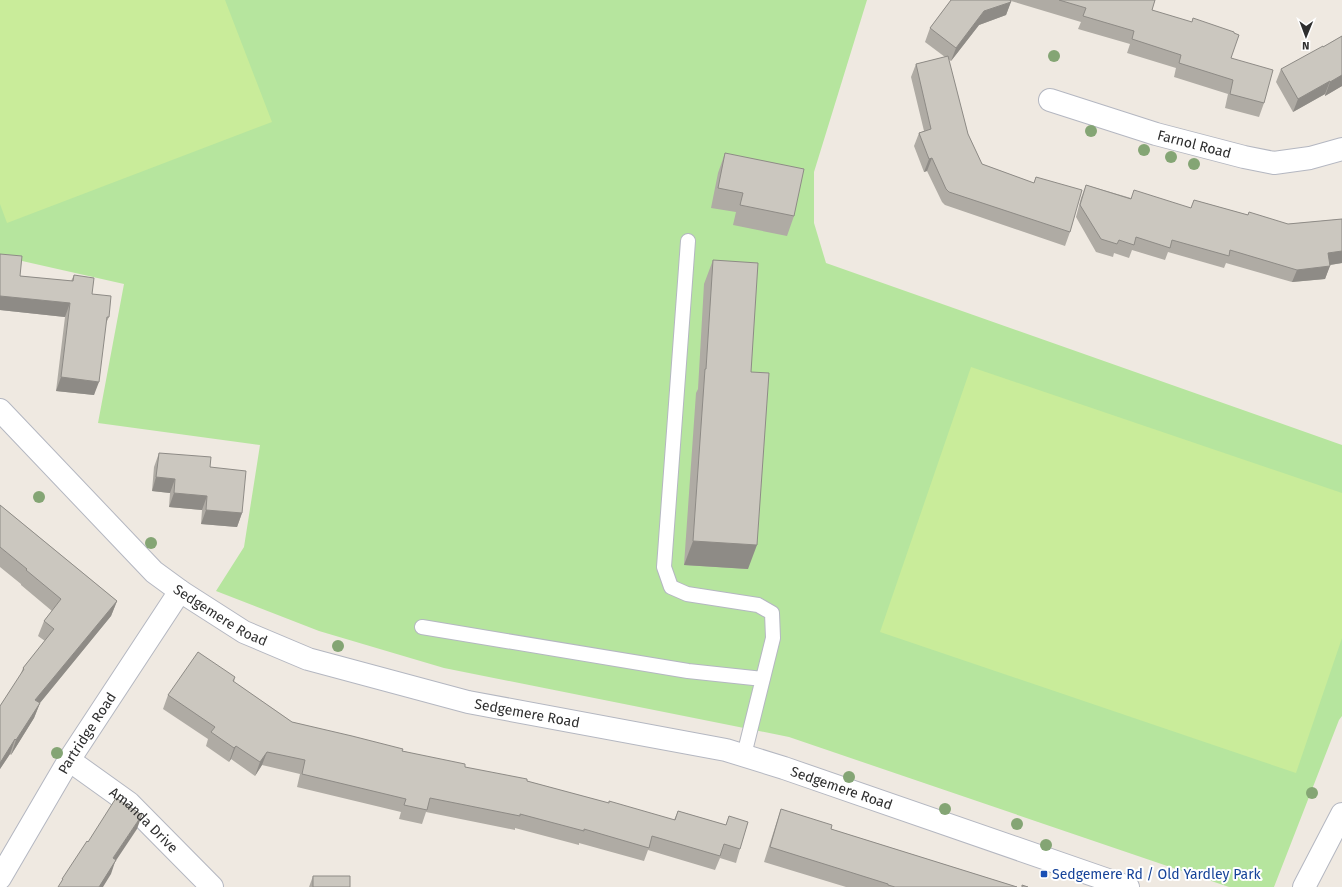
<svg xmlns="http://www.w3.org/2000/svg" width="1342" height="887" viewBox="0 0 1342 887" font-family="'Fira Sans',sans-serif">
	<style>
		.green { fill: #b6e59e }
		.pitch { fill: #c9ec9a }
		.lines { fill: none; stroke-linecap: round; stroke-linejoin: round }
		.lane-casing { stroke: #b4b7c1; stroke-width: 16 }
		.street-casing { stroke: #b4b7c1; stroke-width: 24 }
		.secondary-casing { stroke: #b4b7c1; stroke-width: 24 }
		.lane { stroke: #fff; stroke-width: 14 }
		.street { stroke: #fff; stroke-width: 22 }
		.secondary { stroke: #fff; stroke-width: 22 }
		.tree { fill: #84a574 }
		.wall { fill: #afaba4 }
		.shaded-wall { fill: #8e8b86 }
		.building { fill: #cbc7bf; stroke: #8e8b86 }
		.transit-dot { fill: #1a4fb4; stroke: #fff; stroke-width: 1.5 }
		.labels { text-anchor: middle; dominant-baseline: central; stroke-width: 4; stroke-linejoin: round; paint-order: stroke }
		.street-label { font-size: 14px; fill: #2e2e2e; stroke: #fff }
		.transit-label { font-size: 14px; fill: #164399; stroke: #fff; text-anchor: start }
	</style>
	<rect width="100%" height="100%" fill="#efe9e1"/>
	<path class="green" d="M 0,0 L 867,0 L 814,172 L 814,223 L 826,263 L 1342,445 L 1342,716 L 1339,720 L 1274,887 L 1229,887 L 789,737 L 444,668 L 319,631 L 216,591 L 244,547 L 260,445 L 98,423 L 124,284 L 0,256 Z"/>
	<path class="pitch" d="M 0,0 L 225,0 L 272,122 L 7,223 L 0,204 Z
		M 971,367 L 1342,493 L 1342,638 L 1296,773 L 880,632 Z"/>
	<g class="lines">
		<defs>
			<path id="lane" d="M 688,241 L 664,567 L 671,587 L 687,594 L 758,605 L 772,613 L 773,638 L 744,755
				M 422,627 L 688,671 L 763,679"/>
			<g id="street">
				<path id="s1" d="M 1050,100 L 1156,134 L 1244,157 L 1274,163 L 1310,158 L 1342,149"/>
				<path id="s2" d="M 0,410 L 154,572 L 180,591 L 244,632 L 308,659 L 468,702 L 726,750 L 784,768 L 1128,887"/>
				<path id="s3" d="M 69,760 L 129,803 L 212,887"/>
				<path id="s4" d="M 0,878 L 69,760 L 180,591"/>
			</g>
			<path id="secondary" d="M 1304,887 L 1342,814"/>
		</defs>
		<use href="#lane" class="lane-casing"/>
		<use href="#street" class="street-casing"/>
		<use href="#secondary" class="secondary-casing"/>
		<use href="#lane" class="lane"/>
		<use href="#street" class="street"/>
		<use href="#secondary" class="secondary"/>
	</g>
	<g class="tree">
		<circle cx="1054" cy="56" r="6"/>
		<circle cx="1091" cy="131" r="6"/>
		<circle cx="1144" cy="150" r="6"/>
		<circle cx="1171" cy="157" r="6"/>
		<circle cx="1194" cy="164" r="6"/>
		<circle cx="39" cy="497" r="6"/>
		<circle cx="151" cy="543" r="6"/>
		<circle cx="338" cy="646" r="6"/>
		<circle cx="57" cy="753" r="6"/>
		<circle cx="849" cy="777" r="6"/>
		<circle cx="1312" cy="793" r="6"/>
		<circle cx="945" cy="809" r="6"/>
		<circle cx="1017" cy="824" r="6"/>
		<circle cx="1046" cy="845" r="6"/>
	</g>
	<path class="wall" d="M 951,0 L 1155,0 L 1152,10 L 1231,58 L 1264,103 L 1259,117 L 1225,108 L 1228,94 L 1174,77 L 1176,68 L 1127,53 L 1130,44 L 1078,29 L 1081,22 L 1011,1 L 1006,15 L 979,25 L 951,61 L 948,59 L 968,134 L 982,164 L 1034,183 L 1036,177 L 1070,232 L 1065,246 L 945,205 L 942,202 L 927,171 L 924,172 L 914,146 L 919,133 L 924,131 L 911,77 L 916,64 L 945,57 L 925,42 L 930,28 Z
		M 1342,36 L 1342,86 L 1325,96 L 1325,94 L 1293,112 L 1276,82 L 1281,69 L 1323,47 Z
		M 725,153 L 794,216 L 787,236 L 733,225 L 736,212 L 711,208 L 718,173 Z
		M 1086,185 L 1131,198 L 1191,208 L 1194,200 L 1248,215 L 1288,224 L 1342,219 L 1342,263 L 1330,265 L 1325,279 L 1292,282 L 1226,263 L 1224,268 L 1168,252 L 1165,260 L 1132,250 L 1129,258 L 1114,253 L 1113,257 L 1096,252 L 1076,217 L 1081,198 Z
		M 0,254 L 20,276 L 71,281 L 74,275 L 92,294 L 109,317 L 106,323 L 94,395 L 56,391 L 65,317 L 0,310 Z
		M 713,260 L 751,372 L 748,569 L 684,565 L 696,393 L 698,389 L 704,284 Z
		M 159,453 L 210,467 L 242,513 L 237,527 L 201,524 L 202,510 L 169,507 L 170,493 L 152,491 L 154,467 Z
		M 0,505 L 117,601 L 111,616 L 40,703 L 34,718 L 11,755 L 10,754 L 0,769 L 0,706 L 20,676 L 23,668 L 45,641 L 38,636 L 44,621 L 52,611 L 21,585 L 21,584 L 0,567 Z
		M 235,677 L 234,682 L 292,722 L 465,767 L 527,781 L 608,803 L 674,820 L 678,811 L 726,825 L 729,816 L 740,849 L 736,863 L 720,858 L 715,870 L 648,850 L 644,861 L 579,843 L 579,845 L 515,828 L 515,830 L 426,812 L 422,824 L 399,819 L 401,812 L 297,787 L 300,774 L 262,765 L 255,776 L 231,759 L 229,762 L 206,746 L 208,739 L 163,709 L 168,695 Z
		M 781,809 L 831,829 L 1017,887 L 846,887 L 764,862 L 776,824 Z
		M 313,876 L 350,887 L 309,887 Z"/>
	<path class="shaded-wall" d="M 1011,2 L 1006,15 L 979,25 L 951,61 L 956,48 L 984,11 Z
		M 1342,75 L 1342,86 L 1325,96 L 1330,82 Z
		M 1330,81 L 1325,94 L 1293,112 L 1298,99 Z
		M 932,158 L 927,171 L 924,172 L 929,159 Z
		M 1342,251 L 1342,263 L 1323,266 L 1328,253 Z
		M 1330,266 L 1325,279 L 1292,282 L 1297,270 Z
		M 0,296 L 70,303 L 65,317 L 0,310 Z
		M 61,377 L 99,382 L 94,395 L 56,391 Z
		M 156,477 L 175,479 L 170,493 L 152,491 Z
		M 174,493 L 207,496 L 202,510 L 169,507 Z
		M 206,510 L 242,513 L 237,527 L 201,524 Z
		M 693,541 L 757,545 L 748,569 L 684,565 Z
		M 117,601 L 111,616 L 30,715 L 35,700 Z
		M 40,703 L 34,718 L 11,755 L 16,740 Z
		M 15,739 L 10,754 L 0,769 L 0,763 Z
		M 236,746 L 231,759 L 229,762 L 234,748 Z
		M 267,752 L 262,765 L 255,776 L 260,762 Z
		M 142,815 L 137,829 L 115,862 L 111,874 L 103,887 L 99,887 L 113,858 Z"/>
	<path class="building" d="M 951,0 L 1010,0 L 1011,2 L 984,11 L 956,48 L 930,28 Z
		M 1059,0 L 1155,0 L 1152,10 L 1192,22 L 1193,18 L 1234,32 L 1234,33 L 1239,35 L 1231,58 L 1273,70 L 1264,103 L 1230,94 L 1233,80 L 1179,63 L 1181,55 L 1132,39 L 1134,31 L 1083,16 L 1086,8 Z
		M 1342,36 L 1342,75 L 1330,82 L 1330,81 L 1298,99 L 1281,69 L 1323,46 L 1323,47 Z
		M 948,56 L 968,134 L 982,164 L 1034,183 L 1036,177 L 1082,190 L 1070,232 L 949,192 L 946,189 L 932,158 L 929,159 L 919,133 L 931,129 L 916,64 Z
		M 725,153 L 804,169 L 794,216 L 740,205 L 743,193 L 718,188 Z
		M 1086,185 L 1131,199 L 1134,190 L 1191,208 L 1194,200 L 1248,215 L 1249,212 L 1288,224 L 1342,219 L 1342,251 L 1328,253 L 1330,266 L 1297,270 L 1230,250 L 1229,256 L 1172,240 L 1170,248 L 1136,237 L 1134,245 L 1119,240 L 1117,244 L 1101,239 L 1080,205 Z
		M 0,254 L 22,256 L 20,276 L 73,281 L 74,275 L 94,278 L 92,294 L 111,296 L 109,317 L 107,317 L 99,382 L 61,377 L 70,303 L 0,296 Z
		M 713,260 L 758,263 L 751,372 L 769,373 L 757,545 L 693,541 L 705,369 L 706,369 Z
		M 159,453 L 211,457 L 210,467 L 246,471 L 242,513 L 206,510 L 207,496 L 174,493 L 175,479 L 156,477 Z
		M 0,505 L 117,601 L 35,700 L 40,703 L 16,740 L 15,739 L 0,763 L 0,706 L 24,669 L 23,668 L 54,629 L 44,621 L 61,599 L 26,570 L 27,569 L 0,547 Z
		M 198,652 L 235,677 L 233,681 L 292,722 L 352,736 L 403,749 L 402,751 L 465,764 L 465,767 L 527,779 L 527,781 L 609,803 L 609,801 L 675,820 L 678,811 L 726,825 L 729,816 L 748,822 L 740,849 L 724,844 L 720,856 L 652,836 L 649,848 L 584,829 L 584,831 L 520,814 L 520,816 L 430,798 L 427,810 L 404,805 L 406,799 L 302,774 L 305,760 L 267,752 L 260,762 L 236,746 L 234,748 L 211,732 L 215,727 L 168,695 Z
		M 116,798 L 142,815 L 113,858 L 116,860 L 99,887 L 58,887 L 63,879 L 62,879 L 87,841 L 88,842 Z
		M 781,809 L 832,825 L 831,829 L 1017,887 L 895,887 L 888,885 L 888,884 L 770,847 Z
		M 313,876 L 350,876 L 350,887 L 313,887 Z
		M 1022,885 L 1028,887 L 1022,887 Z"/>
	<rect class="transit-dot" x="1040" y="870" width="8" height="8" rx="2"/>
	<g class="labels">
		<g class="street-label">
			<text stroke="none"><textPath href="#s1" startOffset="151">Farnol Road</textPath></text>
			<text stroke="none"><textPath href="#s2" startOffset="303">Sedgemere Road</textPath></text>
			<text stroke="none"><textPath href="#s2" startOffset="627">Sedgemere Road</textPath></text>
			<text stroke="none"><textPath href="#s4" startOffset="169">Partridge Road</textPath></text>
			<text stroke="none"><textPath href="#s2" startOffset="951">Sedgemere Road</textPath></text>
			<text stroke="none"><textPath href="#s3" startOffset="96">Amanda Drive</textPath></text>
		</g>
		<g class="transit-label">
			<text x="1052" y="874">Sedgemere Rd / Old Yardley Park</text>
		</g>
	</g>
	<g transform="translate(1306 36) rotate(181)" stroke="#ffffff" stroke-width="3" paint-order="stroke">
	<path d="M0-3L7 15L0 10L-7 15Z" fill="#2e2e2e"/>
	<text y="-6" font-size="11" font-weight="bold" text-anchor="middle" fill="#2e2e2e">N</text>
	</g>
</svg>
